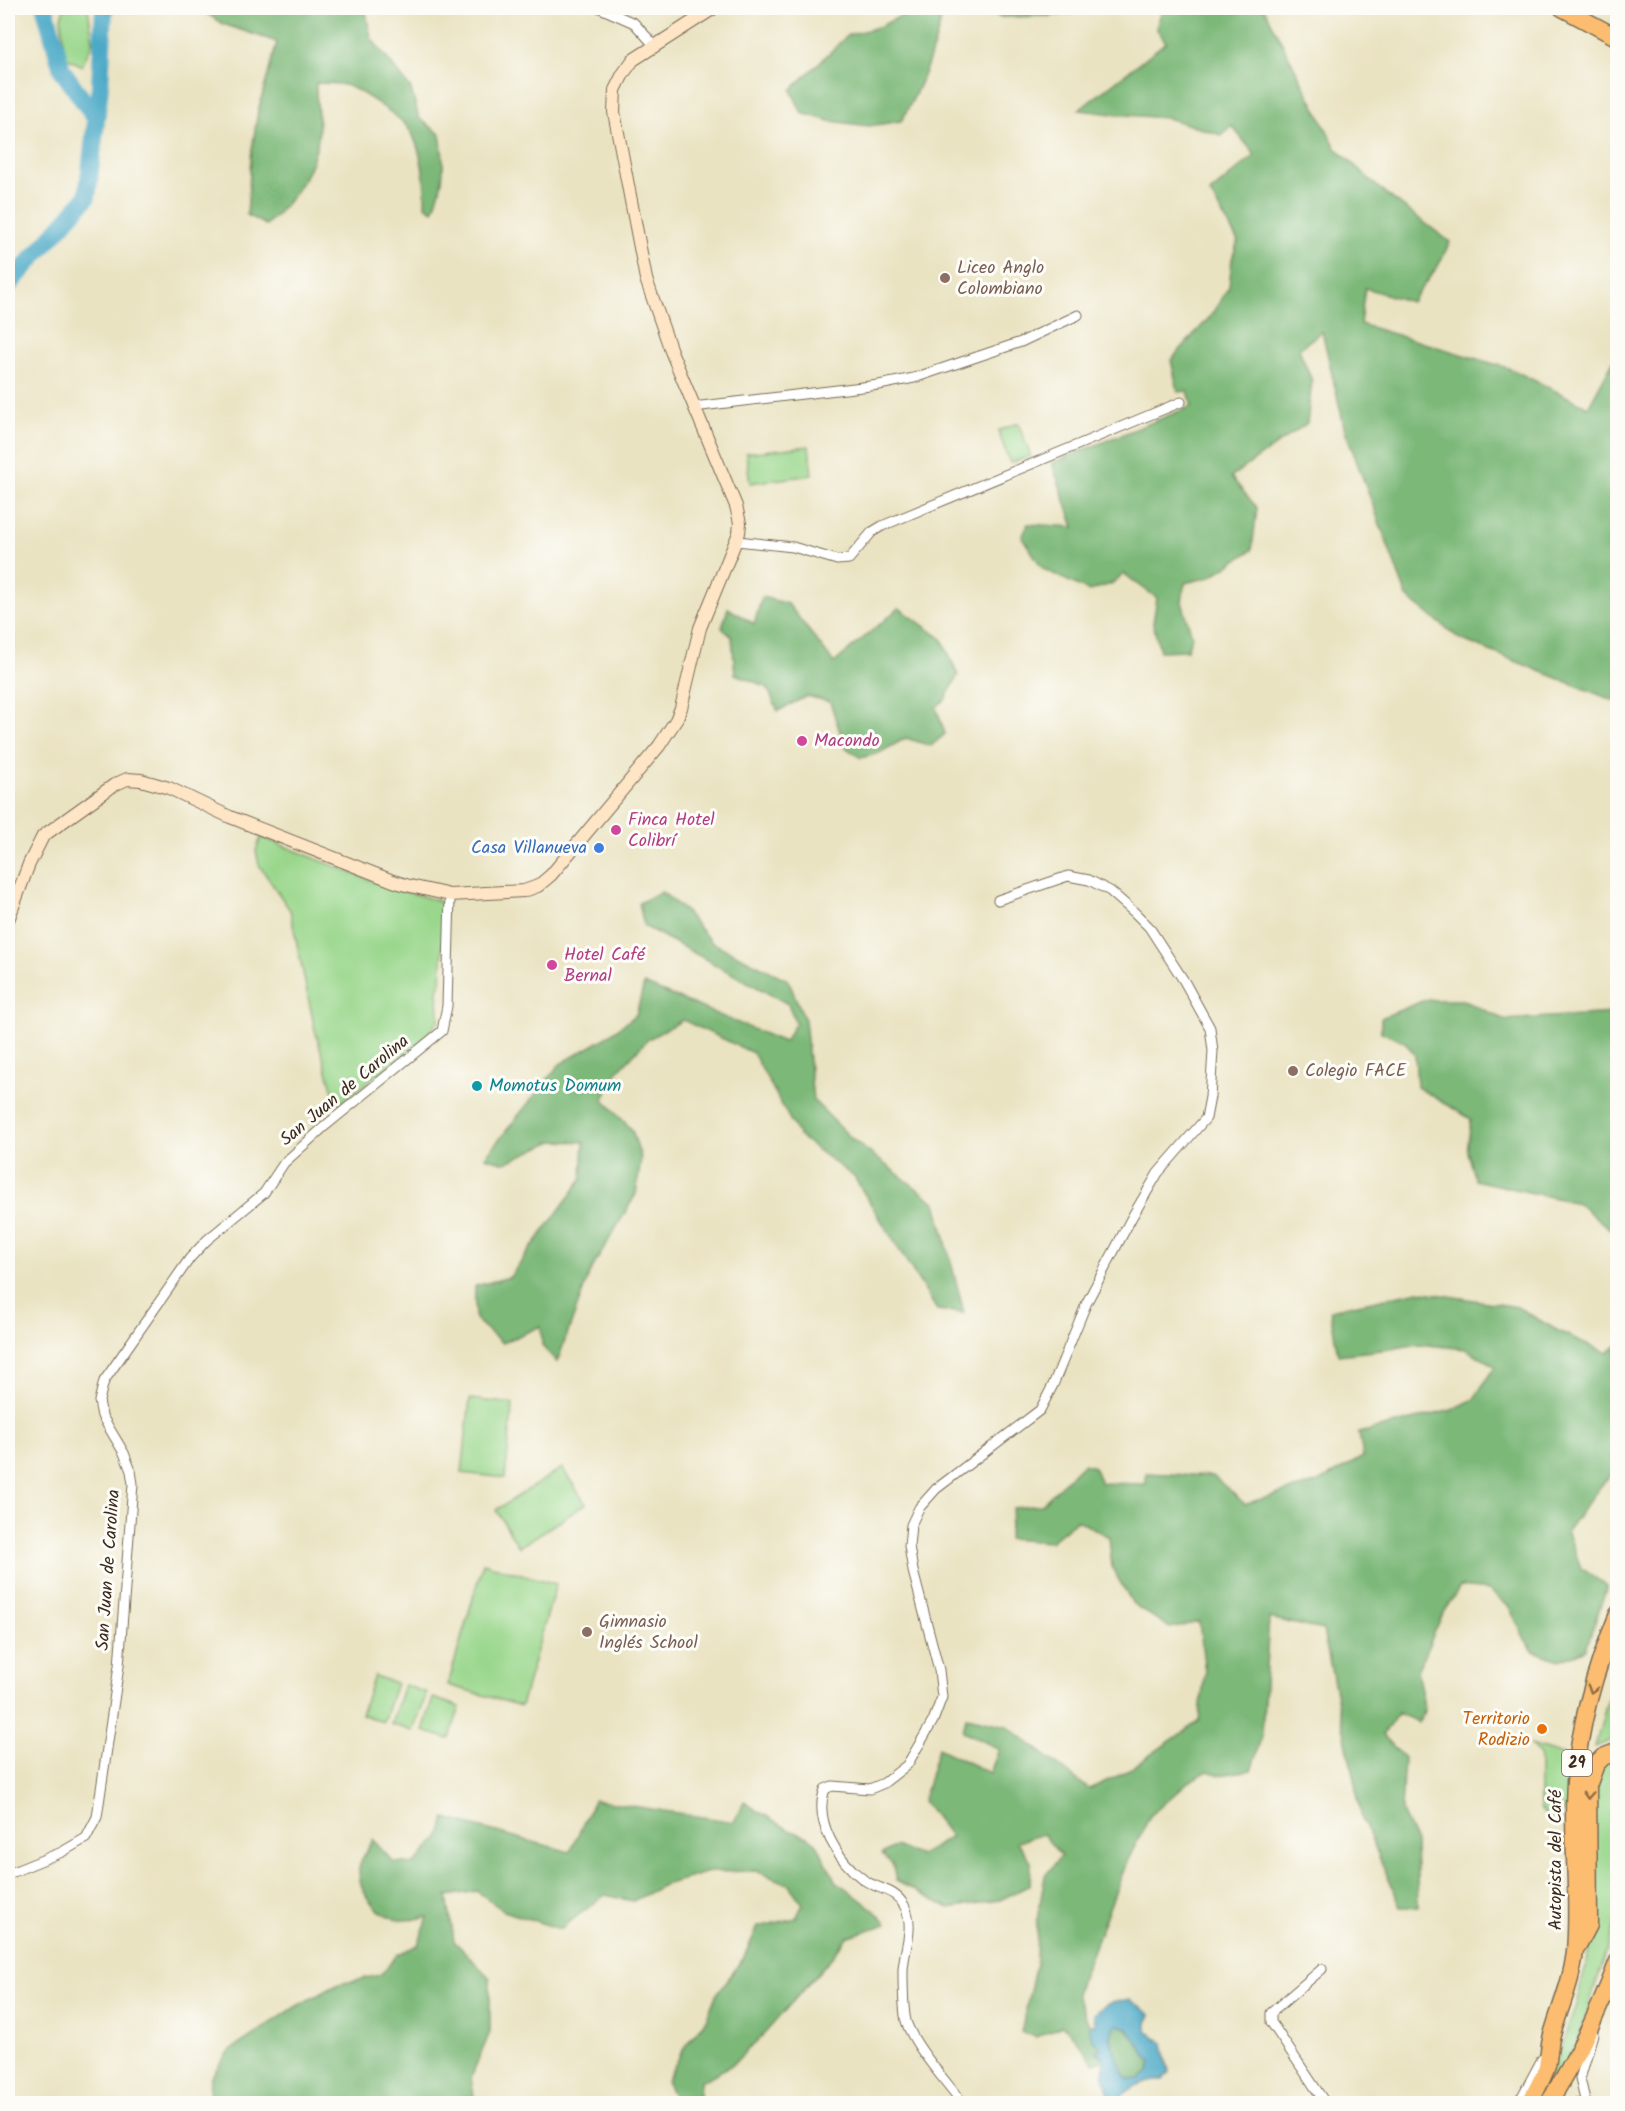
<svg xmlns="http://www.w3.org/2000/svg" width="1625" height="2111" viewBox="0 0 1625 2111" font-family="Kalam,sans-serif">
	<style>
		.green { fill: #9ad78c; stroke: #6a8055; stroke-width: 1.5 }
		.forest { fill: #7bb878; stroke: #5b714b; stroke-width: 1.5 }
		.water { fill: #46a7c6; stroke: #406872; stroke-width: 1.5; fill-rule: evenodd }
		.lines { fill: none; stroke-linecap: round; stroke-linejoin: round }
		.river { stroke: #46a7c6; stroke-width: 18 }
		.street-casing { stroke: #786b57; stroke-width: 11 }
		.secondary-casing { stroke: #786b57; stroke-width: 14 }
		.highway-casing { stroke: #786b57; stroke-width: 19 }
		.street { stroke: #fff; stroke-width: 9 }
		.secondary { stroke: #fee5c5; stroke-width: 12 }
		.highway { stroke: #fcbd6f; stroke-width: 16 }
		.oneway { stroke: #926c42 }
		.education-dot { fill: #8d6e63; stroke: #fdfcf7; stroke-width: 2 }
		.hotel-dot { fill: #d1479c; stroke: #fdfcf7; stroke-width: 2 }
		.shop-dot { fill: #3f7fe0; stroke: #fdfcf7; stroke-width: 2 }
		.culture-dot { fill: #0f9aa8; stroke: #fdfcf7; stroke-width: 2 }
		.food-dot { fill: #e8710a; stroke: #fdfcf7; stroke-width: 2 }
		.labels { text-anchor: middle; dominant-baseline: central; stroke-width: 6; stroke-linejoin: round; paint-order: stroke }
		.shield { fill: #fdfcf7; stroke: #75695f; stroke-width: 1.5 }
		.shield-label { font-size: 16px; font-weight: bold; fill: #3b2a1e }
		.education-label { font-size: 18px; fill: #785e54; stroke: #fdfcf7; text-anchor: start }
		.hotel-label { font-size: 18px; fill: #b23c85; stroke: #fdfcf7; text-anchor: start }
		.shop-label { font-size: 18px; fill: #366cbe; stroke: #fdfcf7; text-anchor: end }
		.culture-label { font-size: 18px; fill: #0d838f; stroke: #fdfcf7; text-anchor: start }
		.street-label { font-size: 18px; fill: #3b2a1e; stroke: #fdfcf7 }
		.food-label { font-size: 18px; fill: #c56008; stroke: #fdfcf7; text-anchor: end }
	</style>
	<rect width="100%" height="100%" fill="#fdfcf7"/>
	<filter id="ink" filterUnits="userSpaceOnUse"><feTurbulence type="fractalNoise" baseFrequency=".0167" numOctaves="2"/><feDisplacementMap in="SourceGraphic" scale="12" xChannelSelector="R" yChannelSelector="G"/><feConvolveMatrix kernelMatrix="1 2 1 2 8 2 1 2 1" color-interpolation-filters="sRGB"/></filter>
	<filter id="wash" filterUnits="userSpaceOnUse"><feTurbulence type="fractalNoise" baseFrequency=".008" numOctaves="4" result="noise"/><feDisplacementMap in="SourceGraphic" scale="24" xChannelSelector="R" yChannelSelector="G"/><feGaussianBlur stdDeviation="1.35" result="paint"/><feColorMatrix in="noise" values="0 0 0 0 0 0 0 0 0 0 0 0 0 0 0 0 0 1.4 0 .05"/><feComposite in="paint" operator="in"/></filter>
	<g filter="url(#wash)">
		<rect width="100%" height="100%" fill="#eae3c2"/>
		<path class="green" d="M 64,8 L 88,8 L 93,42 L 82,66 L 65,57 L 61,18 Z
			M 1018,423 L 1031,456 L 1010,463 L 998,431 Z
			M 809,446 L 812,475 L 750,483 L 746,453 Z
			M 261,837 L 390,888 L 437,900 L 445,907 L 441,982 L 438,990 L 439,1020 L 421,1042 L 337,1105 L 315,1030 L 290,910 L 259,865 L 256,851 Z
			M 470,1399 L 513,1404 L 505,1478 L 462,1473 Z
			M 562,1468 L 586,1504 L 519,1547 L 496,1510 Z
			M 483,1563 L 556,1584 L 521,1706 L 448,1685 Z
			M 1617,1665 L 1617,1738 L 1595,1747 Z
			M 374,1676 L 396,1683 L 383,1722 L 361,1714 Z
			M 404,1685 L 427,1693 L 413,1731 L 391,1724 Z
			M 433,1698 L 460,1707 L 449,1739 L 423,1731 Z
			M 1531,1745 L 1575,1759 C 1573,1780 1577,1810 1554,1818 L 1546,1815 L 1540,1809 L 1540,1755 Z
			M 1617,1755 L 1617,1919 L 1576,2046 L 1554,2088 L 1547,2084 L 1576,2006 L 1590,1949 L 1596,1892 L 1595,1823 L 1597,1775 L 1602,1765 Z"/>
		<path class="forest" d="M 198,8 L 365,8 L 371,38 L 411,89 L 419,118 L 440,134 C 445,166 445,181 433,211 L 425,206 C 426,183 422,148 409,129 C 403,119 356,87 344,85 C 335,83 325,83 316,83 C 315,100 321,121 318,139 C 313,173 291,202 266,225 L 247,215 L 251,157 L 258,111 L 277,42 L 223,24 Z
			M 916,8 L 949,8 L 944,8 C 935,47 922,86 901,121 L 869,126 L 830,121 L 802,113 L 791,90 L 848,35 L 879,27 Z
			M 974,8 L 1120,8 L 1047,16 L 1001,17 Z
			M 1163,8 L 1264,8 L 1336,148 L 1380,189 L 1450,242 L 1438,266 L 1411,302 L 1365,288 L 1360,324 L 1511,369 L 1588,407 L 1617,354 L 1617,702 L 1460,639 L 1407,597 L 1345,430 L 1322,331 L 1299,349 L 1312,381 L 1307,423 L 1231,477 L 1257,508 L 1252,550 L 1210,577 L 1185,583 L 1182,602 L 1192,636 L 1187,650 L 1160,651 L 1153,623 L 1157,598 L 1124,574 L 1111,584 L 1089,591 L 1043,569 L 1022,537 L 1028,524 L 1074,527 L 1052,463 L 1192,406 L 1188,391 L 1178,392 L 1171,360 L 1210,317 L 1229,287 L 1232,259 L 1238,241 L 1210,193 L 1255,155 L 1232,126 L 1221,135 L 1167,118 L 1113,114 L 1079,110 L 1166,42 L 1156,28 Z
			M 762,597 L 788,604 L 834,663 L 899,608 L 942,639 L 958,675 L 945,700 L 936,707 L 945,734 L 931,746 L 906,738 L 879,753 L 861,758 L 845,747 L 830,702 L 807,696 L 778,711 L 767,687 L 735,674 L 732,637 L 722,628 L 728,608 L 754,624 Z
			M 662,892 L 685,911 L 711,942 L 788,980 L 805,1020 L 813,1100 L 853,1140 L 936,1203 L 964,1313 L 937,1310 L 854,1177 L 799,1136 L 753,1053 L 683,1020 L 648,1039 L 617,1072 L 603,1099 L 632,1130 L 641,1158 L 636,1194 L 590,1272 L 557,1362 L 542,1346 L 541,1326 L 502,1343 L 475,1319 L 475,1286 L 510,1277 L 582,1179 L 584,1142 L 553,1141 L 505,1163 L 485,1157 L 560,1064 L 602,1040 L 636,1015 L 644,984 L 784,1042 L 796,1023 L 788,1004 L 644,926 L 639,903 Z
			M 1425,1000 L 1463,1000 L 1505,1020 L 1613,1013 L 1617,1017 L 1617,1235 L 1578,1203 L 1475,1180 L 1467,1152 L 1471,1119 L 1417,1087 L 1415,1055 L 1405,1042 L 1381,1032 L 1381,1018 Z
			M 1418,1291 L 1517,1307 L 1560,1332 L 1607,1353 L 1617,1345 L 1617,1467 L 1595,1493 L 1567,1531 L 1581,1568 L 1607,1586 L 1586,1649 L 1560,1660 L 1533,1651 L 1525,1639 L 1509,1607 L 1489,1590 L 1460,1587 L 1444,1611 L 1417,1671 L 1425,1711 L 1418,1722 L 1398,1713 L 1383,1735 L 1404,1758 L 1401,1810 L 1416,1842 L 1418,1907 L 1401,1907 L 1362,1818 L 1323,1630 L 1269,1618 L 1262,1735 L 1251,1770 L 1220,1775 L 1208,1771 L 1188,1782 L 1150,1816 L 1127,1862 L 1076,1993 L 1089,2025 L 1091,2036 L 1101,2048 L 1097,2052 L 1106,2061 L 1094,2063 L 1069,2031 L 1062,2026 L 1036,2037 L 1021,2032 L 1036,1964 L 1037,1920 L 1045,1876 L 1061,1856 L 1043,1834 L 1017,1842 L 1031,1862 L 1030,1885 L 1000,1900 L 949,1908 L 896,1881 L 893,1865 L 882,1854 L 895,1846 L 920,1856 L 951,1837 L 923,1801 L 938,1748 L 990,1773 L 999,1749 L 963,1731 L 966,1717 L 1007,1726 L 1089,1789 L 1124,1773 L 1199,1721 L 1205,1672 L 1199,1622 L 1170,1628 L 1133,1604 L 1112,1568 L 1109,1537 L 1077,1520 L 1050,1542 L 1008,1539 L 1013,1508 L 1041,1505 L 1083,1464 L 1094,1467 L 1101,1483 L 1146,1484 L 1146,1473 L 1213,1476 L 1245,1504 L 1319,1482 L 1363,1457 L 1359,1433 L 1452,1410 L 1474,1399 L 1495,1366 L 1466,1349 L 1418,1344 L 1391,1349 L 1338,1355 L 1330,1310 Z
			M 594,1800 L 734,1822 L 744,1802 L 789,1830 L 808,1837 L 817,1844 L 835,1880 L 874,1910 L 887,1924 L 847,1937 L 832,1957 L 764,2034 L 732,2065 L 700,2082 L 698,2103 L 677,2103 L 666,2081 L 686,2045 L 706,2020 L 716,1995 L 743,1959 L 758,1927 L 796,1918 L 803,1904 L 788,1884 L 756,1871 L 709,1872 L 664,1885 L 633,1901 L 605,1895 L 560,1929 L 504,1911 L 477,1891 L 447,1896 L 454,1941 L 490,1978 L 490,2032 L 471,2078 L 475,2103 L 207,2103 L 209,2100 L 210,2079 L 228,2052 L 297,2006 L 339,1984 L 380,1975 L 398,1954 L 418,1945 L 428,1917 C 420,1918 412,1920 405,1920 C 380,1920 358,1894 359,1869 C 359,1861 369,1848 373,1840 L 393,1862 L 414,1864 L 440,1836 L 445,1818 L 570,1852 Z
			M 1118,2025 L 1127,2028 L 1152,2062 L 1149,2072 L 1140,2079 L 1128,2079 C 1122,2072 1113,2047 1111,2038 C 1111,2035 1112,2031 1113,2028 Z"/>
		<path class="water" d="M 1129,1999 L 1151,2015 L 1147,2023 L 1147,2031 L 1163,2043 L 1169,2073 L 1163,2080 C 1144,2079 1127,2089 1115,2103 L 1085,2103 L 1084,2099 L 1109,2095 L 1103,2073 L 1105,2061 L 1097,2051 L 1101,2048 L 1091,2036 L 1089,2025 L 1095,2025 L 1094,2014 L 1107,2004 ZM 1118,2025 L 1127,2028 L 1152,2062 L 1149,2072 L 1140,2079 L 1128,2079 C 1122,2072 1113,2047 1111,2038 C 1111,2035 1112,2032 1113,2028 Z"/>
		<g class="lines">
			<path class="river" d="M 45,8 L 62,70 L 96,119
				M 8,286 L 87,197 L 100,86 L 104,8"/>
		</g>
	</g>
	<g filter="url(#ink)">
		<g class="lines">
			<defs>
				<path id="street" d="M 600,8 L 634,23 L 655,46
					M 693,407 L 879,385 L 914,378 L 1021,342 L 1078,315
					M 737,541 L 793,547 L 837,560 L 849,559 L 872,532 L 882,526 L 1181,402
					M 8,1874 L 62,1852 L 86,1838 L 97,1817 L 119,1666 L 133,1484 L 131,1471 L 124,1453 L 102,1416 L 99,1401 L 104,1381 L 190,1258 L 207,1240 L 264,1193 L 284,1163 L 325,1126 L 442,1031 L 447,1006 L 450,895
					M 1322,1969 L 1271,2013 L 1271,2022 L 1326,2104
					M 963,2104 C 947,2082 913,2045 906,2021 C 903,2008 903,1983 903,1970 C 904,1949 915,1928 905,1907 C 896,1889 879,1890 864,1880 C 838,1861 813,1821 825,1789 L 832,1786 L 870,1789 L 884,1783 L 907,1765 L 933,1721 L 942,1697 L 939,1670 L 913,1571 L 909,1546 L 911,1525 L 919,1508 L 936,1489 L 1040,1410 L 1053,1385 L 1087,1302 L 1132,1217 L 1158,1173 L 1206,1118 L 1210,1097 L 1213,1051 L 1210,1028 L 1184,981 L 1149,927 L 1134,912 L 1110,891 L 1089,880 L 1068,876 L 998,900
					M 1518,2104 L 1542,2059
					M 1568,2104 L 1581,2104
					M 1586,2104 L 1580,2079 L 1593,2034"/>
				<path id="secondary" d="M 8,920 L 29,864 L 43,836 L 114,785 L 127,779 L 141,780 L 169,788 L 230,817 L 393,881 L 406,885 L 450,895 L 524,891 L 538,886 L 551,875 L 659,746 L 676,720 L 681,708 L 700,628 L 739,533 L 740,523 L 736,506 L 671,351 L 646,279 L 614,112 L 615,90 L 623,74 L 633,60 L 714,8"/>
				<path id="highway" d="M 1562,8 L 1618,38
					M 1578,1946 L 1589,1925 L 1588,1786 L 1596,1764 L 1603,1757 L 1618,1751
					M 1529,2104 C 1535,2092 1543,2079 1547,2066 C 1549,2056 1549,2045 1552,2035 C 1560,2007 1572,1981 1575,1951 C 1580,1895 1571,1839 1575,1782 C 1579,1725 1596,1667 1618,1614
					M 1548,2104 C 1577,2058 1599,2011 1618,1961"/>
			</defs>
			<use href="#street" class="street-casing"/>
			<use href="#secondary" class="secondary-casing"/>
			<use href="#highway" class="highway-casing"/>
			<use href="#street" class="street"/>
			<use href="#secondary" class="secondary"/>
			<use href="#highway" class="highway"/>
		</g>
		<defs><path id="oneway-chevron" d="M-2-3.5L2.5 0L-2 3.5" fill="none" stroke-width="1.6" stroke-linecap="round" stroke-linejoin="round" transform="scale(1.5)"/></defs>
		<g class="oneway">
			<use href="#oneway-chevron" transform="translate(1592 1689) rotate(105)"/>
			<use href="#oneway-chevron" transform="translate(1588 1795) rotate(93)"/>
		</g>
	</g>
	<g class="education-dot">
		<circle cx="945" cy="278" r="6"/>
		<circle cx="1293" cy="1071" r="6"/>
		<circle cx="587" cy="1632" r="6"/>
	</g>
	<g class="hotel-dot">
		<circle cx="802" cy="741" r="6"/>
		<circle cx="616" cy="830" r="6"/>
		<circle cx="552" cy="965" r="6"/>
	</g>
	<circle class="shop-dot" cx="599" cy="848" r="6"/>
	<circle class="culture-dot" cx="477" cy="1086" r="6"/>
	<circle class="food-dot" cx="1542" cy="1729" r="6"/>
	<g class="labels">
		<rect class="shield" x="1562" y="1750" width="30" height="26" rx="4.5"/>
		<g class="shield-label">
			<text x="1577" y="1763">29</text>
		</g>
		<g class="education-label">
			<text x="957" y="268">Liceo Anglo<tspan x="957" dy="21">Colombiano</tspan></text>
			<text x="1305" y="1071">Colegio FACE</text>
			<text x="599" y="1622">Gimnasio<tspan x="599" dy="21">Inglés School</tspan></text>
		</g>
		<g class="hotel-label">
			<text x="814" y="741">Macondo</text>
			<text x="628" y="820">Finca Hotel<tspan x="628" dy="21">Colibrí</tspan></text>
			<text x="564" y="955">Hotel Café<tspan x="564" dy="21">Bernal</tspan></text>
		</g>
		<g class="shop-label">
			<text x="587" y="848">Casa Villanueva</text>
		</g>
		<g class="culture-label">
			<text x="489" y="1086">Momotus Domum</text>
		</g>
		<g class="street-label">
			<text transform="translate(345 1091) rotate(-40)">San Juan de Carolina</text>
			<text transform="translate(109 1570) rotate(-86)">San Juan de Carolina</text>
			<text transform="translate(1556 1860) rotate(-90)">Autopista del Café</text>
		</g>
		<g class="food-label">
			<text x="1530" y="1719">Territorio<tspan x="1530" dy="21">Rodizio</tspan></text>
		</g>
	</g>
	<rect width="1625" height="2111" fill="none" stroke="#fdfcf7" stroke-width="30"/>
</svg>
